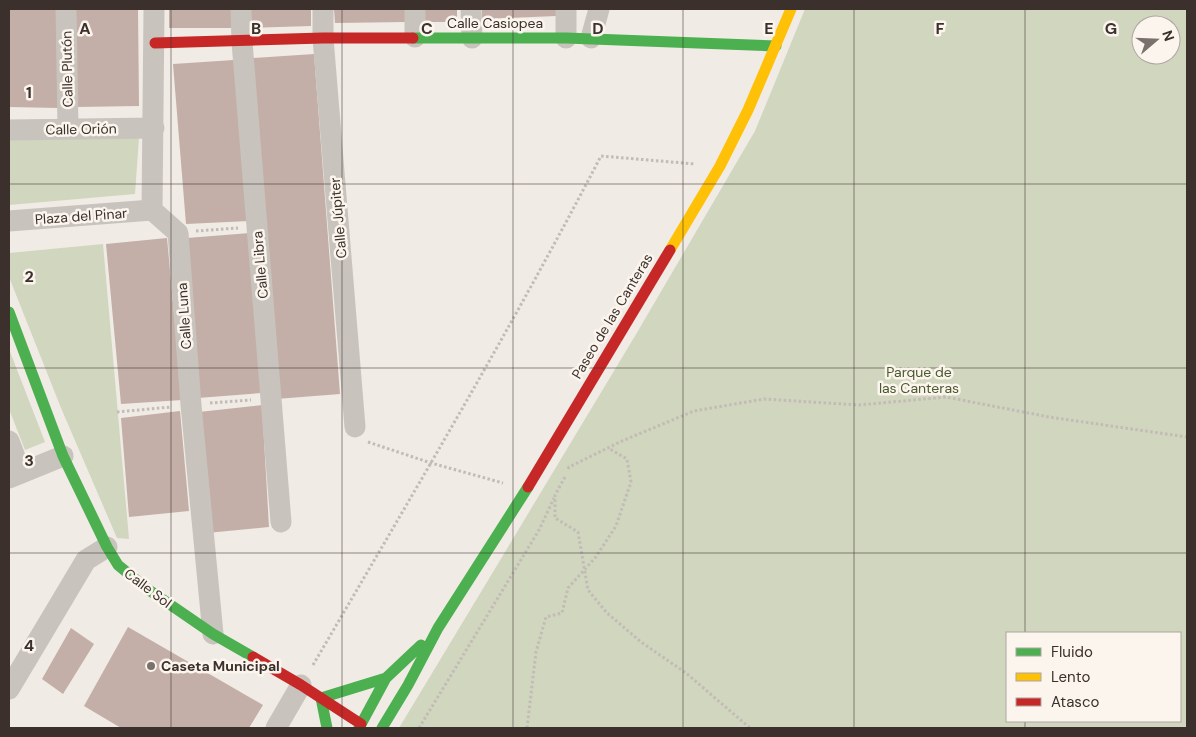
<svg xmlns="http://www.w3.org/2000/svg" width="1196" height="737" viewBox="0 0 1196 737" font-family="'DM Sans',sans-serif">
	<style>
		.green { fill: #d1d6bf; fill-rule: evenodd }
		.building { fill: #c3afa7 }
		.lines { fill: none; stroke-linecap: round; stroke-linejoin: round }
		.path { stroke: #c2bbb6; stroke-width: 3; stroke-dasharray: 2.5 2.5; stroke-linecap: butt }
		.street { stroke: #c9c3be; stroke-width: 21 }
		.fast { stroke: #4caf50; stroke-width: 11 }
		.slow { stroke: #ffc107; stroke-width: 11 }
		.jam { stroke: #c62828; stroke-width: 11 }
		.grid { fill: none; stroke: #3b302b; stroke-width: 1; stroke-opacity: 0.55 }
		.poi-dot { fill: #7a716c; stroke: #fbf5ee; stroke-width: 2 }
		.labels { text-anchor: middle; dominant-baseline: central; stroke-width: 5; stroke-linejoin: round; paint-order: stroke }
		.street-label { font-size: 14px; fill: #3b302b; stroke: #fbf5ee }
		.park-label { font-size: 14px; fill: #4a5a2e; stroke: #fbf5ee }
		.poi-label { font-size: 14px; font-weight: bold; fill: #3b302b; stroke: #fbf5ee; text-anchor: start }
		.grid-label { font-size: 16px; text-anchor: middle; font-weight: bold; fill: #3b302b; stroke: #fbf5ee; stroke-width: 5; stroke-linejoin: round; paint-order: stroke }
	</style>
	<rect width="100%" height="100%" fill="#f0ebe5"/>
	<path class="green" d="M 805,9 L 1187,9 L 1187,728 L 399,728 L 635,336 L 755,131 ZM 1141,25 L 1171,25 L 1171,55 L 1141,55 ZM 1007,633 L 1180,633 L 1180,721 L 1007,721 Z
		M 139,138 L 135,194 L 9,205 L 9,140 Z
		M 103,244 L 129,539 L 117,538 L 61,408 L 9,277 L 9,253 Z
		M 9,349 L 45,442 L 25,450 L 9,409 Z"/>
	<path class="building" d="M 9,9 L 59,9 L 59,108 L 9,107 Z
		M 76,9 L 138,9 L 139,106 L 76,107 Z
		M 169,9 L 232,9 L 232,28 L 169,28 Z
		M 249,9 L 311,9 L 311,26 L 249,28 Z
		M 334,9 L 406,9 L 406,22 L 335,23 Z
		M 423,9 L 457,9 L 457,22 L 423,22 Z
		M 482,9 L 556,9 L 556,16 L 482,19 Z
		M 314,54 L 340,394 L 276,399 L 253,58 Z
		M 234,60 L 249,221 L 186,224 L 173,64 Z
		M 250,233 L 261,393 L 198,398 L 187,238 Z
		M 167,238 L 182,400 L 121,404 L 106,244 Z
		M 262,405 L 269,527 L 207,533 L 199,412 Z
		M 180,411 L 189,511 L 129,517 L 121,418 Z
		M 128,627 L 263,705 L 249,728 L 121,728 L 84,706 Z
		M 71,628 L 94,644 L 63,694 L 42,679 Z"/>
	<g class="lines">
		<path class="path" d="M 196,231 L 238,228
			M 210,403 L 251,400
			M 117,412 L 171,407
			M 368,442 L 431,463 L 503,483
			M 568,469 L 569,467 L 622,441 L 694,411 L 764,399 L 859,405 L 946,397 L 1049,417 L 1187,437
			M 565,477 L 555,495 L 555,518 L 578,532 L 588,590 L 607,613 L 641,642 L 686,673 L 750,728
			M 313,665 C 411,497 511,329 601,156 L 695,164
			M 419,728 L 539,530 L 554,498
			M 527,728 L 536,652 L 546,617 L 562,613 L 568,588 L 595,558 L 616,526 L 631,482 L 627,459 L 608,448"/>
		<path class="street" d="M 66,9 L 68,129
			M 241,9 L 242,42 L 281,522
			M 323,9 L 323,38 L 355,427
			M 415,9 L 415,37
			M 471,9 L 472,38
			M 566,9 L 566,38
			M 591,38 L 599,9
			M 9,130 L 154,128
			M 152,210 L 178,233 L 191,405 L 213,634
			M 152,210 L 154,9
			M 9,221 L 152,210
			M 9,441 L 21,473
			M 9,478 L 63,456
			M 9,689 L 86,560 L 107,547
			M 276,728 L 301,685"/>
		<path class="fast" d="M 413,38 L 566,38 L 776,46
			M 9,312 L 63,456 L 107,547 L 118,565 L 146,588 L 213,634 L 253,657
			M 327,728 L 321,698 L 386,678 L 421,645
			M 359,728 L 386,678
			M 382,728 L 408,685 L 438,628 L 528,487"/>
		<path class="slow" d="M 670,250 L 720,166 L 748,110 L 791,9"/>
		<path class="jam" d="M 155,43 L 323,38 L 413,38
			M 528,487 L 670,250
			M 253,657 L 301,685 L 361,724"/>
	</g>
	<path class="grid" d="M 171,9 L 171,728M 342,9 L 342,728M 513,9 L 513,728M 683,9 L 683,728M 854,9 L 854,728M 1025,9 L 1025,633M 9,184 L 1187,184M 9,368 L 1187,368M 9,553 L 1187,553M 1025,721 L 1025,728"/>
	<circle class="poi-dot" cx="151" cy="666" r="5"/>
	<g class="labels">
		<g class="street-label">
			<text x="495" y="23">Calle Casiopea</text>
			<text transform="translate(67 69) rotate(-91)">Calle Plutón</text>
			<text transform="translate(81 129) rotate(-1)">Calle Orión</text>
			<text transform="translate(81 216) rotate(-4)">Plaza del Pinar</text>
			<text transform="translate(338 218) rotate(-95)">Calle Júpiter</text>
			<text transform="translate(260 265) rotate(-95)">Calle Libra</text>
			<text transform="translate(184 316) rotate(-94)">Calle Luna</text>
			<text transform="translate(612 316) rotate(-59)">Paseo de las Canteras</text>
			<text transform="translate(148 588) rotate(37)">Calle Sol</text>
		</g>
		<g class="park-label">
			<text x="919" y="372">Parque de<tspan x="919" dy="16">las Canteras</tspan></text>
		</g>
		<g class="poi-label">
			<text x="161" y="666">Caseta Municipal</text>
		</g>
	</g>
	<g class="grid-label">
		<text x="85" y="34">A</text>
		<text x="256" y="34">B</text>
		<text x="427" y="34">C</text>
		<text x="598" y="34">D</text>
		<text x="769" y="34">E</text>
		<text x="940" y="34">F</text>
		<text x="1111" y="34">G</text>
		<text x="29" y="98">1</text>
		<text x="29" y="282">2</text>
		<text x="29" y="466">3</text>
		<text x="29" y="651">4</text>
	</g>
	<rect width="1196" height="737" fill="none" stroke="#3b302b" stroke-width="20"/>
	<rect x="1006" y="632" width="175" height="90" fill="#fbf5ee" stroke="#aea6a0"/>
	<rect x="1016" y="648" width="25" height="8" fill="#4caf50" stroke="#aea6a0"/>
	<text x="1051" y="657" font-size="15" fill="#3b302b">Fluido</text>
	<rect x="1016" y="673" width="25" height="8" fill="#ffc107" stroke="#aea6a0"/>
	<text x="1051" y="682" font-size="15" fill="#3b302b">Lento</text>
	<rect x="1016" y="698" width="25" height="8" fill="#c62828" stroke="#aea6a0"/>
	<text x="1051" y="707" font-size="15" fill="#3b302b">Atasco</text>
	<g transform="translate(1156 40) rotate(71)"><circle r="24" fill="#fbf5ee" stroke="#aea6a0"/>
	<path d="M0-4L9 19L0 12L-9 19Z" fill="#7a716c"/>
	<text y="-8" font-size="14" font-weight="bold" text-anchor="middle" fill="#3b302b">N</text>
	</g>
</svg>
